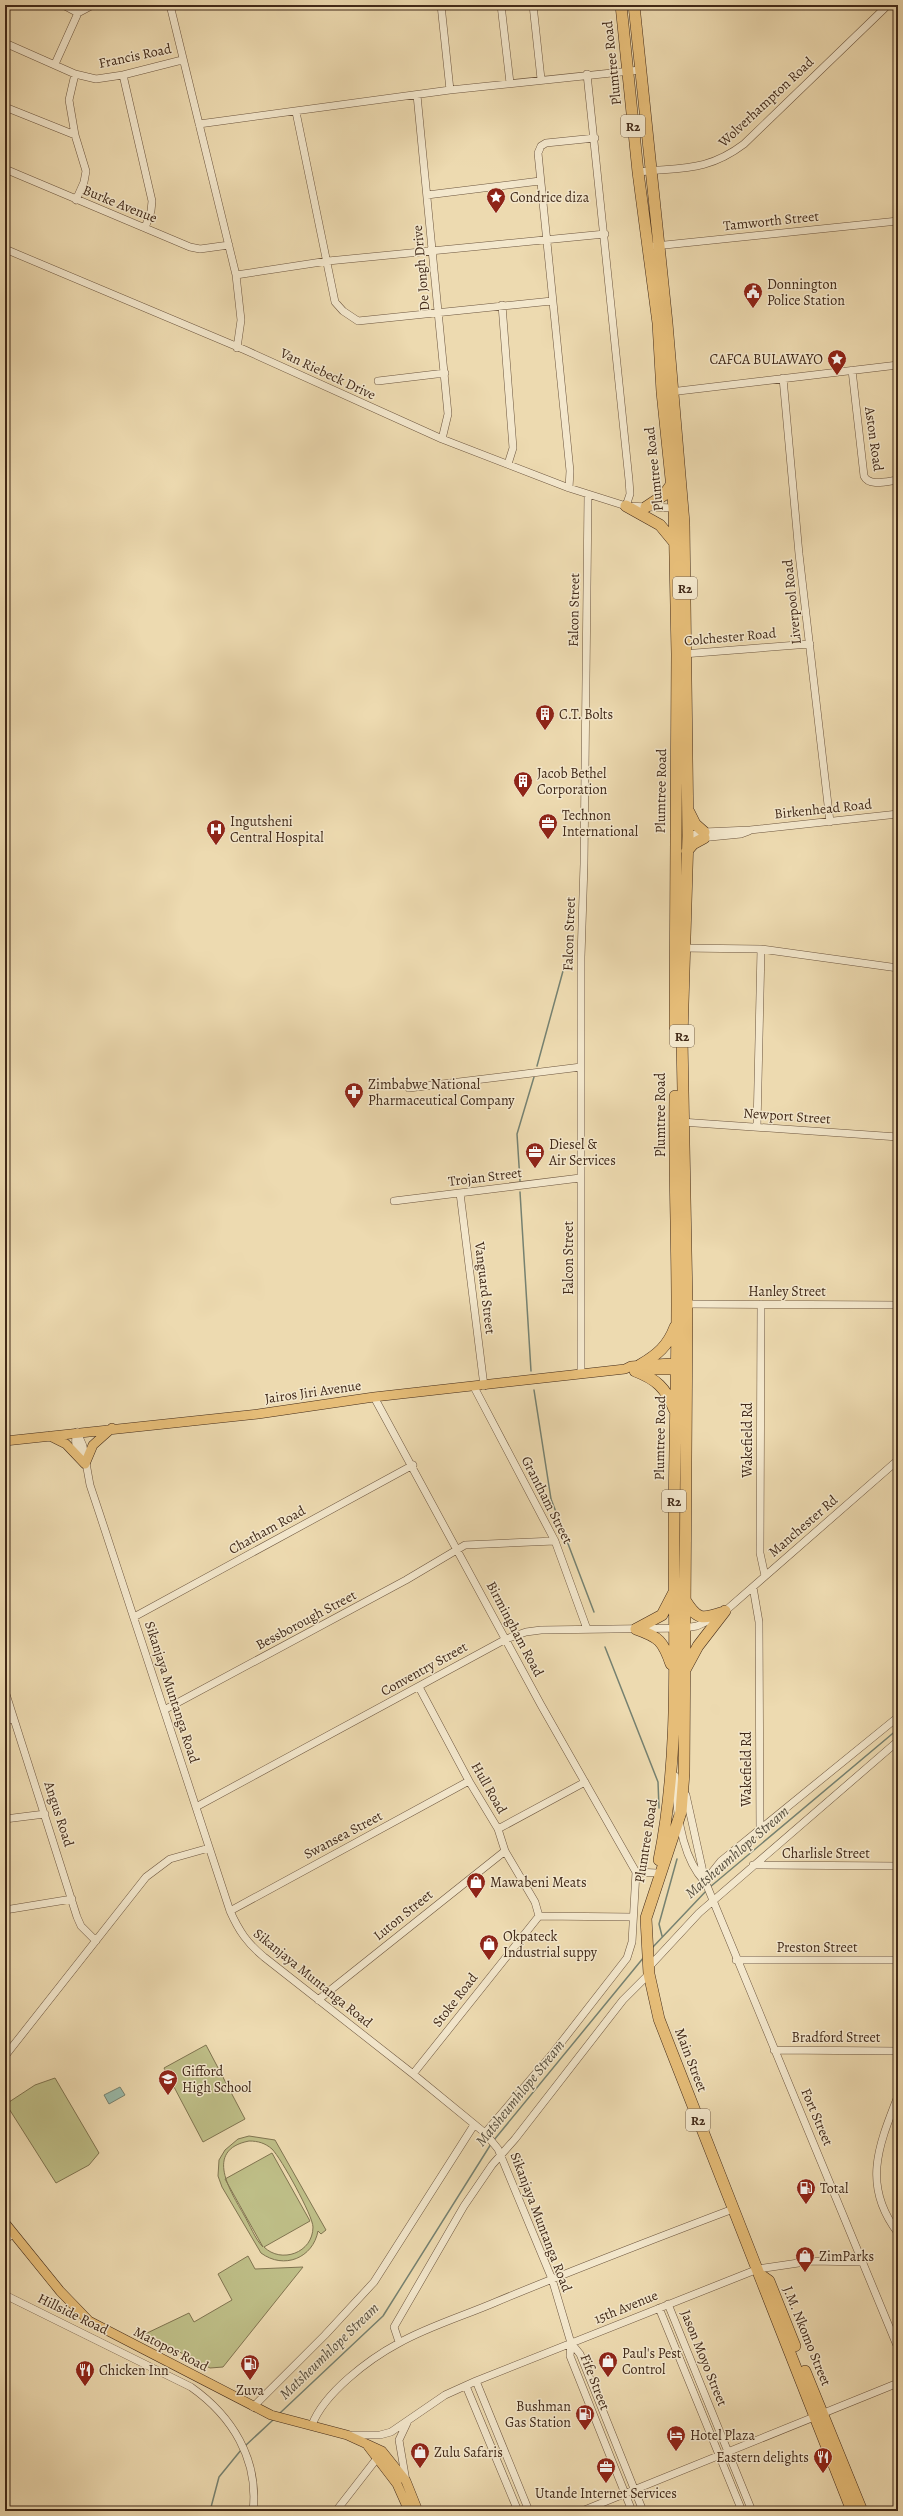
<svg xmlns="http://www.w3.org/2000/svg" width="903" height="2516" viewBox="0 0 903 2516" font-family="Alegreya,serif">
	<style>
		.green { fill: #bebe87; stroke: #807450; fill-rule: evenodd }
		.water { fill: #99bbab; stroke: #768170 }
		.lines { fill: none; stroke-linecap: round; stroke-linejoin: round }
		.stream { stroke: #768170; stroke-width: 1.5 }
		.minor-casing { stroke: #6c553e; stroke-width: 8 }
		.major-casing { stroke: #412918; stroke-width: 10 }
		.highway-casing { stroke: #412918; stroke-width: 12 }
		.minor { stroke: #f3e7cc; stroke-width: 7 }
		.major { stroke: #e6bd78; stroke-width: 9 }
		.highway { stroke: #e6bd78; stroke-width: 11 }
		.labels { text-anchor: middle; dominant-baseline: central; stroke-width: 3; stroke-linejoin: round; paint-order: stroke }
		.shield { fill: #f3e7cc; stroke: #76624e; stroke-width: 1 }
		.shield-label { font-size: 13px; font-weight: bold; fill: #412918 }
		.street-label { font-size: 14px; fill: #412918; stroke: #f3e7cc }
		.poi-label { font-size: 14px; fill: #412918; stroke: #f3e7cc; text-anchor: start }
		.water-label { font-size: 15px; font-style: italic; fill: #574e3d; stroke: #f3e7cc }
	</style>
	<rect width="100%" height="100%" fill="#eddab0"/>
	<filter id="stains"><feTurbulence type="fractalNoise" baseFrequency=".005" numOctaves="4"/><feColorMatrix values="0 0 0 0 .2 0 0 0 0 .09 0 0 0 0 .02 0 0 0 .5 -.17"/></filter>
	<radialGradient id="worn" r=".72"><stop offset=".6" stop-color="#630" stop-opacity="0"/><stop offset="1" stop-color="#630" stop-opacity=".3"/></radialGradient>
	<path class="green" d="M 206,2045 L 245,2119 L 203,2142 L 164,2068 Z
		M 55,2078 L 99,2153 L 89,2165 L 56,2183 L 6,2104 L 35,2085 Z
		M 249,2136 L 275,2140 L 326,2230 L 321,2234 L 318,2231 C 313,2258 284,2270 261,2253 L 222,2187 L 218,2176 L 219,2160 L 225,2150 L 238,2139 ZM 249,2141 C 258,2141 265,2143 272,2149 C 281,2158 313,2216 313,2227 C 313,2253 281,2264 264,2247 L 310,2221 L 272,2153 L 225,2179 L 263,2247 C 255,2239 250,2225 244,2215 C 231,2192 203,2150 249,2141 Z
		M 248,2256 L 255,2269 L 303,2267 L 223,2367 L 210,2368 L 145,2334 L 189,2313 L 194,2322 L 232,2300 L 218,2274 Z"/>
	<path class="water" d="M 120,2087 L 125,2095 L 109,2104 L 104,2095 Z"/>
	<g class="lines">
		<path class="stream" d="M 537,1066 L 563,971
			M 520,1181 L 517,1134 L 534,1077
			M 520,1192 L 531,1371
			M 534,1390 L 551,1499 L 594,1612
			M 605,1647 L 658,1782 L 659,1808
			M 710,1887 L 898,1729
			M 662,1936 L 659,1924 L 677,1859
			M 652,1948 L 707,1890
			M 494,2140 L 644,1957
			M 280,2413 L 383,2316 L 491,2144
			M 245,2446 L 273,2420
			M 210,2511 L 219,2477 L 241,2450"/>
		<defs>
			<path id="minor" d="M 63,5 L 78,13 L 93,5
				M 170,5 L 236,275 L 241,320 L 237,348
				M 441,5 L 450,90
				M 501,5 L 510,83
				M 533,5 L 541,79
				M 5,43 L 75,74 L 96,79 L 123,75 L 182,60
				M 55,64 L 78,13
				M 75,74 L 69,100 L 75,135 L 86,171 L 84,182 L 76,200
				M 587,74 L 629,480 L 630,494 L 626,506
				M 123,75 L 152,201 L 151,211 L 145,228
				M 417,95 L 448,414 L 442,439
				M 5,107 L 75,135
				M 296,112 L 335,302 L 343,311 L 358,321 L 552,301
				M 199,124 L 450,90 L 640,70
				M 5,169 L 190,247 L 200,249 L 229,245
				M 638,172 C 681,167 707,172 744,144 L 888,5
				M 427,195 L 540,181
				M 655,246 L 898,221
				M 5,249 L 245,350 L 442,439 L 569,488 L 626,506 L 674,508
				M 236,275 L 328,261 L 605,234
				M 502,305 L 513,448 L 508,464
				M 852,370 L 864,476 C 869,487 888,481 898,480
				M 783,378 L 799,554 L 830,822
				M 378,381 L 445,373
				M 670,392 L 898,365
				M 569,488 L 570,471 L 538,153 L 541,146 L 546,143 L 595,138
				M 683,654 L 810,644
				M 688,836 L 704,832 L 750,830 L 898,814
				M 700,838 L 741,834 L 749,831
				M 682,948 L 761,949 L 898,968
				M 409,1088 L 581,1067
				M 681,1122 L 898,1137
				M 757,1127 L 761,949
				M 460,1193 L 484,1386
				M 394,1201 L 580,1178
				M 683,1304 L 898,1305
				M 761,1304 L 760,1553 L 765,1576
				M 581,1374 L 581,957 L 584,864 L 588,495
				M 474,1387 L 555,1541 L 587,1629
				M 374,1397 L 541,1705 L 636,1872
				M 77,1432 L 83,1446 L 90,1485 L 100,1515 L 230,1911 C 239,1931 247,1943 264,1957 L 413,2074 L 485,2133 L 498,2149 L 552,2279 L 571,2343 L 570,2356 L 632,2511
				M 77,1432 C 74,1442 76,1448 81,1457
				M 753,1587 L 759,1622 L 760,1832
				M 723,1613 L 898,1460
				M 134,1617 L 413,1465
				M 5,1691 L 77,1917 L 81,1926 L 96,1941
				M 164,1710 L 406,1580 L 465,1545 L 555,1541
				M 5,1722 L 13,1718
				M 675,1776 C 676,1809 681,1856 704,1881
				M 686,1795 L 705,1881 L 898,2348
				M 196,1807 L 506,1639 L 526,1632 L 541,1630 L 684,1628 L 697,1626 L 714,1618
				M 5,1819 L 45,1814
				M 498,1829 L 585,1782
				M 753,1865 L 898,1866
				M 636,1872 L 657,1873
				M 705,1881 L 721,1861 L 898,1717
				M 5,1910 L 72,1899
				M 230,1911 L 469,1781
				M 539,1916 L 633,1917
				M 736,1960 L 898,1960
				M 648,1968 L 699,1913 L 898,1741
				M 318,2000 L 505,1851
				M 774,2050 L 898,2051
				M 5,2056 L 146,1877 L 170,1859 L 209,1848
				M 413,2074 L 539,1916 L 535,1902 L 505,1851 L 498,1829 L 469,1781 L 419,1687
				M 898,2096 C 878,2147 862,2186 898,2233
				M 485,2133 L 553,2053 L 627,1958 L 632,1942 L 636,1872
				M 5,2239 L 14,2234
				M 5,2295 L 191,2387 C 232,2416 259,2459 253,2511
				M 668,2304 L 752,2511
				M 659,2308 L 742,2511
				M 399,2342 L 394,2327 L 464,2206 L 492,2165 L 515,2139 L 623,2000 L 649,1974
				M 571,2343 L 580,2354 L 643,2511
				M 476,2381 L 529,2511
				M 466,2386 L 518,2511
				M 253,2407 L 325,2335 L 374,2282 L 474,2125
				M 312,2425 C 324,2393 369,2359 399,2343 C 427,2327 466,2315 496,2302 C 575,2269 654,2239 733,2209
				M 348,2435 L 380,2435 L 391,2432 L 445,2395 L 476,2381 L 758,2269 L 812,2261 L 863,2262
				M 406,2481 L 399,2440 L 407,2423
				M 336,2511 L 378,2457
				M 582,2511 L 898,2383"/>
			<path id="major" d="M 649,1370 L 670,1370 L 677,1367
				M 50,1436 L 66,1444 L 85,1464 L 93,1445 L 112,1428
				M 5,1441 L 258,1414 L 374,1397 L 625,1369 L 631,1366 L 670,1363 L 677,1367
				M 5,2223 L 60,2291 L 89,2321 L 271,2415 L 347,2435 L 382,2451 L 406,2481 L 418,2511
				M 368,2446 L 397,2484 L 409,2511"/>
			<path id="highway" d="M 621,5 L 638,172 L 658,323 L 662,392 L 674,508 L 677,654 L 675,1027
				M 634,5 L 667,323 L 684,523 L 688,836 L 682,1038 L 687,1303 L 684,1773 L 681,1812 L 646,1918 L 649,1974 L 659,2019 L 673,2055 L 852,2511
				M 626,506 L 660,525 L 674,542
				M 646,507 L 664,495 L 671,485
				M 689,812 L 695,824 L 704,832
				M 687,851 L 693,844 L 704,838
				M 640,1365 C 657,1355 668,1346 675,1327
				M 635,1371 C 656,1379 666,1388 674,1409
				M 685,1600 C 698,1621 702,1619 724,1612
				M 636,1629 C 659,1637 663,1641 671,1664
				M 636,1629 L 662,1615 L 674,1592
				M 685,1670 L 698,1646 L 725,1611
				M 659,1860 C 680,1758 674,1642 674,1538 C 674,1460 677,1382 677,1303 C 677,1234 674,1165 675,1096
				M 762,2276 L 769,2281 L 795,2346
				M 805,2371 L 862,2511"/>
		</defs>
		<use href="#minor" class="minor-casing"/>
		<use href="#major" class="major-casing"/>
		<use href="#highway" class="highway-casing"/>
		<use href="#minor" class="minor"/>
		<use href="#major" class="major"/>
		<use href="#highway" class="highway"/>
	</g>
	<defs>
		<symbol id="sight-pin" viewBox="-11 -11 22 30"><path d="M0 17L-7.5 6A9.5 9.5 0 1 1 7.5 6Z" fill="#8f2418" stroke="#f3e7cc"/><path d="M0-6L1.8-2.2L6-1.7L2.9 1.2L3.7 5.4L0 3.3L-3.7 5.4L-2.9 1.2L-6-1.7L-1.8-2.2Z" fill="#fff"/></symbol>
		<symbol id="civic-pin" viewBox="-11 -11 22 30"><path d="M0 17L-7.5 6A9.5 9.5 0 1 1 7.5 6Z" fill="#8f2418" stroke="#f3e7cc"/><path d="M-.6-6.5H3V-4.5H.6V-3L4-1V1h2V6H-6V1h2V-1L-.6-3ZM-1.2 2.5V6h2.4V2.5Z" fill="#fff"/></symbol>
		<symbol id="building-pin" viewBox="-11 -11 22 30"><path d="M0 17L-7.5 6A9.5 9.5 0 1 1 7.5 6Z" fill="#8f2418" stroke="#f3e7cc"/><path d="M-4-6H4V6H1V3H-1V6H-4ZM-2.5-4.3h1.7v1.8h-1.7ZM.8-4.3h1.7v1.8H.8ZM-2.5-1h1.7V.8h-1.7ZM.8-1h1.7V.8H.8Z" fill="#fff"/></symbol>
		<symbol id="office-pin" viewBox="-11 -11 22 30"><path d="M0 17L-7.5 6A9.5 9.5 0 1 1 7.5 6Z" fill="#8f2418" stroke="#f3e7cc"/><path d="M-6-3h4V-5.5h4V-3h4V5H-6ZM-1-4.5V-3h2v-1.5ZM-6 0V1H6V0Z" fill="#fff"/></symbol>
		<symbol id="hospital-pin" viewBox="-11 -11 22 30"><path d="M0 17L-7.5 6A9.5 9.5 0 1 1 7.5 6Z" fill="#8f2418" stroke="#f3e7cc"/><path d="M-5-5h3v3.5h4V-5h3V5h-3V1.5h-4V5h-3Z" fill="#fff"/></symbol>
		<symbol id="pharmacy-pin" viewBox="-11 -11 22 30"><path d="M0 17L-7.5 6A9.5 9.5 0 1 1 7.5 6Z" fill="#8f2418" stroke="#f3e7cc"/><path d="M-2-6h4v4h4v4h-4v4h-4v-4h-4v-4h4Z" fill="#fff"/></symbol>
		<symbol id="shop-pin" viewBox="-11 -11 22 30"><path d="M0 17L-7.5 6A9.5 9.5 0 1 1 7.5 6Z" fill="#8f2418" stroke="#f3e7cc"/><path d="M-5-2.5h2.3a2.7 3.5 0 0 1 5.4 0H5L5.5 6h-11ZM-1.5-2.5h3a1.5 2.3 0 0 0-3 0Z" fill="#fff"/></symbol>
		<symbol id="school-pin" viewBox="-11 -11 22 30"><path d="M0 17L-7.5 6A9.5 9.5 0 1 1 7.5 6Z" fill="#8f2418" stroke="#f3e7cc"/><path d="M0-5L7-2L0 1L-7-2ZM-4 1L0 2.5L4 1V4Q0 6-4 4Z" fill="#fff"/></symbol>
		<symbol id="fuel-pin" viewBox="-11 -11 22 30"><path d="M0 17L-7.5 6A9.5 9.5 0 1 1 7.5 6Z" fill="#8f2418" stroke="#f3e7cc"/><path d="M-5.5-6h7V0h2V4h1.3V-2.5L3-4.5l.8-.8L6-3V5H2.5V1h-1V6h-7ZM-4.2-4.7v3.2H.2V-4.7Z" fill="#fff"/></symbol>
		<symbol id="restaurant-pin" viewBox="-11 -11 22 30"><path d="M0 17L-7.5 6A9.5 9.5 0 1 1 7.5 6Z" fill="#8f2418" stroke="#f3e7cc"/><path d="M-5-6h1v4h1v-4h1v4h1v-4h1v5L-1.5 .5V6h-2V.5L-5-1ZM5-6V6H3V1.5H1.5Q1.5-4 5-6Z" fill="#fff"/></symbol>
		<symbol id="hotel-pin" viewBox="-11 -11 22 30"><path d="M0 17L-7.5 6A9.5 9.5 0 1 1 7.5 6Z" fill="#8f2418" stroke="#f3e7cc"/><path d="M-6-4.5h1.5V1H6V5H4.5V3h-9V5H-6ZM-4 0a1.8 1.8 0 1 1 3.6 0ZM.5 0V-2.5h3Q6-2.5 6 0Z" fill="#fff"/></symbol>
	</defs>
	<g fill-rule="evenodd">
		<use href="#sight-pin" x="485" y="186" width="22" height="30"/>
		<use href="#civic-pin" x="742" y="281" width="22" height="30"/>
		<use href="#sight-pin" x="826" y="348" width="22" height="30"/>
		<use href="#building-pin" x="534" y="703" width="22" height="30"/>
		<use href="#building-pin" x="512" y="770" width="22" height="30"/>
		<use href="#office-pin" x="537" y="812" width="22" height="30"/>
		<use href="#hospital-pin" x="205" y="818" width="22" height="30"/>
		<use href="#pharmacy-pin" x="343" y="1081" width="22" height="30"/>
		<use href="#office-pin" x="524" y="1141" width="22" height="30"/>
		<use href="#shop-pin" x="465" y="1871" width="22" height="30"/>
		<use href="#shop-pin" x="478" y="1933" width="22" height="30"/>
		<use href="#school-pin" x="157" y="2068" width="22" height="30"/>
		<use href="#fuel-pin" x="795" y="2177" width="22" height="30"/>
		<use href="#shop-pin" x="794" y="2245" width="22" height="30"/>
		<use href="#shop-pin" x="597" y="2350" width="22" height="30"/>
		<use href="#fuel-pin" x="239" y="2353" width="22" height="30"/>
		<use href="#restaurant-pin" x="74" y="2359" width="22" height="30"/>
		<use href="#fuel-pin" x="574" y="2403" width="22" height="30"/>
		<use href="#hotel-pin" x="665" y="2424" width="22" height="30"/>
		<use href="#shop-pin" x="409" y="2441" width="22" height="30"/>
		<use href="#restaurant-pin" x="812" y="2446" width="22" height="30"/>
		<use href="#office-pin" x="595" y="2456" width="22" height="30"/>
	</g>
	<g class="labels">
		<g class="shield">
			<rect x="621" y="115" width="24" height="22" rx="3"/>
			<rect x="673" y="577" width="24" height="22" rx="3"/>
			<rect x="670" y="1025" width="24" height="22" rx="3"/>
			<rect x="662" y="1490" width="24" height="22" rx="3"/>
			<rect x="686" y="2109" width="24" height="22" rx="3"/>
		</g>
		<g class="shield-label">
			<text x="633" y="126">R2</text>
			<text x="685" y="588">R2</text>
			<text x="682" y="1036">R2</text>
			<text x="674" y="1501">R2</text>
			<text x="698" y="2120">R2</text>
		</g>
		<g class="street-label">
			<text transform="translate(135 56) rotate(-12)">Francis Road</text>
			<text transform="translate(612 63) rotate(-96)">Plumtree Road</text>
			<text transform="translate(766 102) rotate(-43)">Wolverhampton Road</text>
			<text transform="translate(120 204) rotate(22)">Burke Avenue</text>
			<text transform="translate(771 221) rotate(-6)">Tamworth Street</text>
			<text transform="translate(421 268) rotate(-95)">De Jongh Drive</text>
			<text transform="translate(328 374) rotate(25)">Van Riebeck Drive</text>
			<text transform="translate(874 439) rotate(82)">Aston Road</text>
			<text transform="translate(654 469) rotate(-96)">Plumtree Road</text>
			<text transform="translate(792 602) rotate(-96)">Liverpool Road</text>
			<text transform="translate(574 610) rotate(-89)">Falcon Street</text>
			<text transform="translate(730 637) rotate(-5)">Colchester Road</text>
			<text transform="translate(661 791) rotate(-89)">Plumtree Road</text>
			<text transform="translate(823 809) rotate(-6)">Birkenhead Road</text>
			<text transform="translate(569 934) rotate(-88)">Falcon Street</text>
			<text transform="translate(660 1115) rotate(-90)">Plumtree Road</text>
			<text transform="translate(787 1116) rotate(4)">Newport Street</text>
			<text transform="translate(485 1177) rotate(-7)">Trojan Street</text>
			<text transform="translate(568 1258) rotate(-90)">Falcon Street</text>
			<text transform="translate(485 1288) rotate(83)">Vanguard Street</text>
			<text x="787" y="1291">Hanley Street</text>
			<text transform="translate(313 1392) rotate(-8)">Jairos Jiri Avenue</text>
			<text transform="translate(660 1438) rotate(-89)">Plumtree Road</text>
			<text transform="translate(747 1440) rotate(-90)">Wakefield Rd</text>
			<text transform="translate(547 1500) rotate(63)">Grantham Street</text>
			<text transform="translate(803 1526) rotate(-41)">Manchester Rd</text>
			<text transform="translate(267 1530) rotate(-29)">Chatham Road</text>
			<text transform="translate(306 1620) rotate(-28)">Bessborough Street</text>
			<text transform="translate(515 1629) rotate(62)">Birmingham Road</text>
			<text transform="translate(424 1669) rotate(-29)">Conventry Street</text>
			<text transform="translate(172 1692) rotate(72)">Sikanjaya Muntanga Road</text>
			<text transform="translate(746 1769) rotate(-90)">Wakefield Rd</text>
			<text transform="translate(489 1788) rotate(60)">Hull Road</text>
			<text transform="translate(59 1814) rotate(72)">Angus Road</text>
			<text transform="translate(343 1835) rotate(-28)">Swansea Street</text>
			<text transform="translate(646 1841) rotate(-81)">Plumtree Road</text>
			<text x="826" y="1853">Charlisle Street</text>
			<text transform="translate(403 1915) rotate(-39)">Luton Street</text>
			<text x="817" y="1947">Preston Street</text>
			<text transform="translate(313 1978) rotate(39)">Sikanjaya Muntanga Road</text>
			<text transform="translate(455 2000) rotate(-52)">Stoke Road</text>
			<text x="836" y="2037">Bradford Street</text>
			<text transform="translate(691 2060) rotate(69)">Main Street</text>
			<text transform="translate(817 2117) rotate(67)">Fort Street</text>
			<text transform="translate(541 2222) rotate(69)">Sikanjaya Muntanga Road</text>
			<text transform="translate(626 2307) rotate(-22)">15th Avenue</text>
			<text transform="translate(73 2314) rotate(26)">Hillside Road</text>
			<text transform="translate(807 2336) rotate(68)">J.M. Nkomo Street</text>
			<text transform="translate(171 2349) rotate(27)">Matopos Road</text>
			<text transform="translate(704 2358) rotate(68)">Jason Moyo Street</text>
			<text transform="translate(595 2382) rotate(69)">Fife Street</text>
		</g>
		<g class="poi-label">
			<text x="510" y="197">Condrice diza</text>
			<text x="767" y="284">Donnington<tspan x="767" dy="16">Police Station</tspan></text>
			<text x="823" y="359" text-anchor="end">CAFCA BULAWAYO</text>
			<text x="559" y="714">C.T. Bolts</text>
			<text x="537" y="773">Jacob Bethel<tspan x="537" dy="16">Corporation</tspan></text>
			<text x="562" y="815">Technon<tspan x="562" dy="16">International</tspan></text>
			<text x="230" y="821">Ingutsheni<tspan x="230" dy="16">Central Hospital</tspan></text>
			<text x="368" y="1084">Zimbabwe National<tspan x="368" dy="16">Pharmaceutical Company</tspan></text>
			<text x="549" y="1144">Diesel &amp;<tspan x="549" dy="16">Air Services</tspan></text>
			<text x="490" y="1882">Mawabeni Meats</text>
			<text x="503" y="1936">Okpateck<tspan x="503" dy="16">Industrial suppy</tspan></text>
			<text x="182" y="2071">Gifford<tspan x="182" dy="16">High School</tspan></text>
			<text x="820" y="2188">Total</text>
			<text x="819" y="2256">ZimParks</text>
			<text x="622" y="2353">Paul's Pest<tspan x="622" dy="16">Control</tspan></text>
			<text x="99" y="2370">Chicken Inn</text>
			<text x="250" y="2390" text-anchor="middle">Zuva</text>
			<text x="571" y="2406" text-anchor="end">Bushman<tspan x="571" dy="16">Gas Station</tspan></text>
			<text x="690" y="2435">Hotel Plaza</text>
			<text x="434" y="2452">Zulu Safaris</text>
			<text x="809" y="2457" text-anchor="end">Eastern delights</text>
			<text x="606" y="2493" text-anchor="middle">Utande Internet Services</text>
		</g>
		<g class="water-label">
			<text transform="translate(737 1852) rotate(-41)">Matsheumhlope Stream</text>
			<text transform="translate(520 2093) rotate(-51)">Matsheumhlope Stream</text>
			<text transform="translate(329 2351) rotate(-44)">Matsheumhlope Stream</text>
		</g>
	</g>
	<rect width="903" height="2516" fill="none" stroke="#eddab0" stroke-width="20"/>
	<rect x="6" y="6" width="891" height="2504" fill="none" stroke="#412918" stroke-width="2"/>
	<rect x="10" y="10" width="883" height="2496" fill="none" stroke="#412918"/>
	<rect width="100%" height="100%" filter="url(#stains)"/>
	<rect width="100%" height="100%" fill="url(#worn)"/>
</svg>
